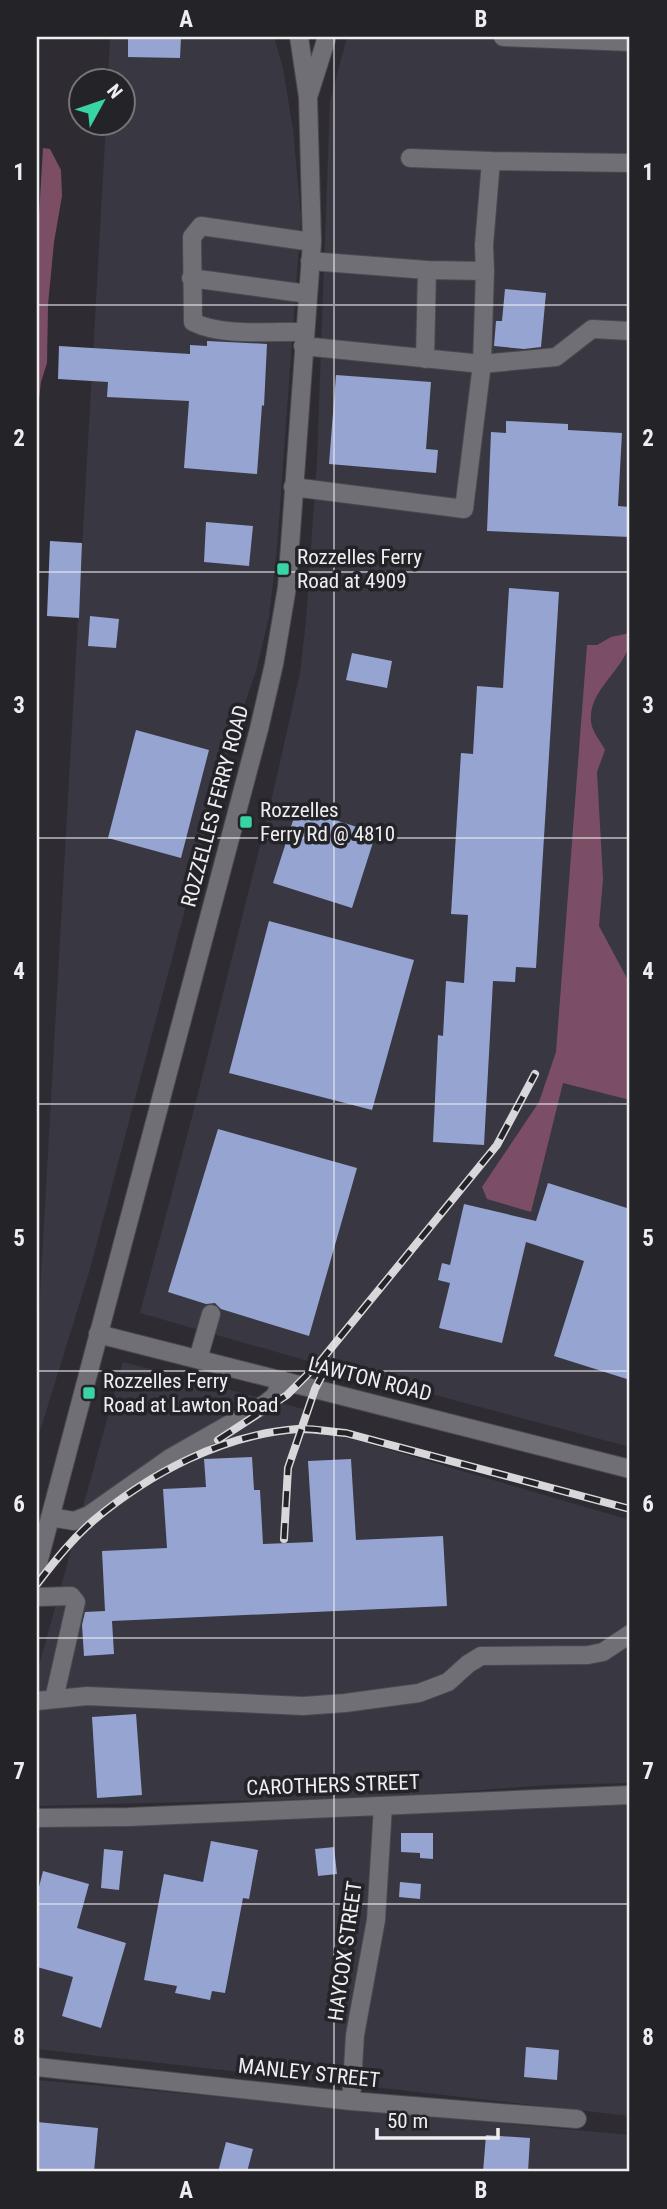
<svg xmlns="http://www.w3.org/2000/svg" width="667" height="2209" viewBox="0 0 667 2209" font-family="'Roboto Condensed',sans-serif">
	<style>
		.built { fill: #393742 }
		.forest { fill: #7b4e66 }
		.building { fill: #95a4d1 }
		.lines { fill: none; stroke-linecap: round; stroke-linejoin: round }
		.minor-casing { stroke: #4a494e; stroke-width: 20 }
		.minor { stroke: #706f75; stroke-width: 18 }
		.rail-casing { stroke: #d8d8db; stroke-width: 8 }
		.rail { stroke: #242328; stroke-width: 5; stroke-dasharray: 16; stroke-linecap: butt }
		.grid { fill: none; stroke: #eeeef1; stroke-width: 2; stroke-opacity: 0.55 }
		.poi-dot { fill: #39d4a5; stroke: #242328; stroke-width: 2.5 }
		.labels { text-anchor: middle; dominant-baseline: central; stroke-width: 7; stroke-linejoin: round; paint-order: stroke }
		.poi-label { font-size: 21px; fill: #eeeef1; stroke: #242328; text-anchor: start }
		.street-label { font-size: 21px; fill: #eeeef1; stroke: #242328 }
		.neatline { fill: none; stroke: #eeeef1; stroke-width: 2.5 }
		.grid-label { font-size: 23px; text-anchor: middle; font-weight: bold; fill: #eeeef1 }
	</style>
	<rect width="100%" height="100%" fill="#2e2c32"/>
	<path class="built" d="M 110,37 L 274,37 L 283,68 L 293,130 L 301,217 L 277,548 L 269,617 L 256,671 L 221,773 L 90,1269 L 37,1441 L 37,1348 L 106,123 L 122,122 L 122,80 L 108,80 Z
		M 347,37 L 630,37 L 630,1447 L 308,1361 L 140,1313 L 192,1117 L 271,802 L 300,673 L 306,621 L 317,460 L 330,101 Z
		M 123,1362 L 311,1411 L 308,1426 L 630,1520 L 630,1783 L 547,1785 L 385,1797 L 37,1806 L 37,1673 Z
		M 630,1802 L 630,2116 L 37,2049 L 37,1827 Z
		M 37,2080 L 630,2135 L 630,2172 L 37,2172 Z"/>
	<path class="forest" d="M 43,148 L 50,149 L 61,170 L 62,196 L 54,242 L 48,305 L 47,363 L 41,382 L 37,416 L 37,249 Z
		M 630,633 C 633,666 588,686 591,721 C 591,730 601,742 605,750 L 597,772 L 603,879 L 599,926 L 630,984 L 630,1100 L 563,1083 L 531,1212 L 487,1199 L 482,1187 L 539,1102 L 556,1052 L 587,645 L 597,645 L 611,637 Z"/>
	<path class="building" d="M 128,37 L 181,37 L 180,58 L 128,57 Z
		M 505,289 L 546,293 L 541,347 L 524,349 L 494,346 L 496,321 L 502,321 Z
		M 207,341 L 267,344 L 264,406 L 262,405 L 257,474 L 184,468 L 189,401 L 107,397 L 108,382 L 58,379 L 59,346 L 190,354 L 190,345 L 207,346 Z
		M 336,375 L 431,382 L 426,449 L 438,450 L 436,473 L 329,464 Z
		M 506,421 L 568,424 L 568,430 L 622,433 L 618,506 L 630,507 L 630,537 L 487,531 L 491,432 L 506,433 Z
		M 206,522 L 253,526 L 249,566 L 204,562 Z
		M 50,541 L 82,543 L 79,618 L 47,616 Z
		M 509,588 L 559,592 L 536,968 L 516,967 L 515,982 L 493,981 L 484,1145 L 433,1142 L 438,1035 L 443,1036 L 446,981 L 464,983 L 468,915 L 451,914 L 461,753 L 473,754 L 477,686 L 503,688 Z
		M 90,616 L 119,619 L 116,648 L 88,646 Z
		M 352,653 L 392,661 L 387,688 L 346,680 Z
		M 136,730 L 209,750 L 181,858 L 108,838 Z
		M 297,808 L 376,833 L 352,908 L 273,883 Z
		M 269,921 L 414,960 L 372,1110 L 229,1073 Z
		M 218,1129 L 357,1168 L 309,1336 L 221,1309 L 215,1303 L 206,1304 L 168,1292 Z
		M 548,1183 L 630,1209 L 630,1380 L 554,1356 L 584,1261 L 526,1242 L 502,1343 L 439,1328 L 450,1283 L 438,1280 L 442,1263 L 450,1265 L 464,1204 L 536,1221 Z
		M 252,1457 L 254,1490 L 260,1490 L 263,1544 L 313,1542 L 308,1461 L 351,1459 L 356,1540 L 443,1536 L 447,1606 L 112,1621 L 114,1654 L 84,1656 L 82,1625 L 85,1612 L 105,1611 L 102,1551 L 167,1548 L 163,1489 L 206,1487 L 204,1459 Z
		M 136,1714 L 142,1795 L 97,1798 L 92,1717 Z
		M 401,1833 L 433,1833 L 433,1859 L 420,1858 L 420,1853 L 401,1852 Z
		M 211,1841 L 258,1850 L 249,1899 L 243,1898 L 225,1993 L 212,1991 L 210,2000 L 175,1993 L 177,1986 L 144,1980 L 164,1874 L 203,1882 Z
		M 334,1847 L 337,1874 L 318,1876 L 315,1849 Z
		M 104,1849 L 123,1851 L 119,1890 L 101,1888 Z
		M 43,1871 L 89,1884 L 77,1928 L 126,1943 L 101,2028 L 62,2016 L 73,1977 L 37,1967 L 37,1895 Z
		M 400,1882 L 421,1884 L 420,1899 L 399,1897 Z
		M 526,2047 L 559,2050 L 557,2080 L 524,2077 Z
		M 37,2122 L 98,2128 L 94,2172 L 37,2172 Z
		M 486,2135 L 530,2138 L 528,2172 L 483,2172 Z
		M 226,2142 L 253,2149 L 247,2172 L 218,2172 Z"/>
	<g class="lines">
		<defs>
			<path id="minor" d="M 503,37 L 630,42
				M 309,94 L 327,37
				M 410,158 L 491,161 L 484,245 L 485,271 L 427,270
				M 491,161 L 630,163
				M 310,261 L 427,270 L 425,359
				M 191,278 L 308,294
				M 304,332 C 272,331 222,337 193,322 L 192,237 L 201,226 L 312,242
				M 303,346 L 482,364 L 556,357 L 592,329 L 630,331
				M 293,487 L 464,509 L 482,364 L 485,271
				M 98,1334 L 630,1469
				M 198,1359 L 211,1314
				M 50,1517 L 74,1521 L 89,1515 L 170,1458 L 265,1404 L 275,1396 L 282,1380
				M 37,1567 L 259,729 L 274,664 L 287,587 L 312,242 L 308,97 L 299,37
				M 37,1597 L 71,1596 L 76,1602 L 54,1699
				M 37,1701 L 87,1696 L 303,1706 L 345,1703 L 419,1693 L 448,1682 L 468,1664 L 481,1656 L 588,1655 L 603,1652 L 630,1634
				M 37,1818 L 128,1817 L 630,1795
				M 37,2067 L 351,2101 L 577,2119
				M 351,2101 L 355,2035 L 376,1920 L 383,1806"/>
		</defs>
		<use href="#minor" class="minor-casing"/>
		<use href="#minor" class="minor"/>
		<defs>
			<path id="rail" d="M 218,1440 L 287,1395 L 319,1363 L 497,1145 L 535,1074
				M 284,1539 L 288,1468 L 315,1389 L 329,1362
				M 37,1584 C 54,1562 72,1539 94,1520 C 150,1473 224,1434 298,1429 C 313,1428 330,1432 346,1433 L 630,1509"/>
		</defs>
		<use href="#rail" class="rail-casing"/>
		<use href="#rail" class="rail"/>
	</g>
	<path class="grid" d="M 334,37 L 334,2172M 37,305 L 630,305M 37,572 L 630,572M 37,838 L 630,838M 37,1104 L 630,1104M 37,1371 L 630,1371M 37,1638 L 630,1638M 37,1904 L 630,1904"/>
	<g class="poi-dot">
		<rect x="276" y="562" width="14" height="14" rx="3.5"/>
		<rect x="239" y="815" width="14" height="14" rx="3.5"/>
		<rect x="82" y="1386" width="14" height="14" rx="3.5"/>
	</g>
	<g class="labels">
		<g class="poi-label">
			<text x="297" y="557">Rozzelles Ferry<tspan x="297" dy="24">Road at 4909</tspan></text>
			<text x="260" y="810">Rozzelles<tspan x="260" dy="24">Ferry Rd @ 4810</tspan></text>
			<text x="103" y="1381">Rozzelles Ferry<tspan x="103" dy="24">Road at Lawton Road</tspan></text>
		</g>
		<g class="street-label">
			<text transform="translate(215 806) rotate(-75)">ROZZELLES FERRY ROAD</text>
			<text transform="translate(370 1379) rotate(14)">LAWTON ROAD</text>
			<text transform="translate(333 1785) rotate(-2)">CAROTHERS STREET</text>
			<text transform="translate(345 1951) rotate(-82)">HAYCOX STREET</text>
			<text transform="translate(309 2073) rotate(6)">MANLEY STREET</text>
		</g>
	</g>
	<rect width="667" height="2209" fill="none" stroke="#242328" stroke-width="77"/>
	<g transform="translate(102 102) rotate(50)"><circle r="33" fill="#242328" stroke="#757478" stroke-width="2"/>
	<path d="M0-5L12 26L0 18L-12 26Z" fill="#39d4a5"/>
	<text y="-10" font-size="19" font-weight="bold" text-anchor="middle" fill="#eeeef1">N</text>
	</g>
	<path d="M377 2128v10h121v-10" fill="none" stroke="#eeeef1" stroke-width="3.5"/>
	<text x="387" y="2128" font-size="21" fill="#eeeef1" stroke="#242328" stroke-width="5" paint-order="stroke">50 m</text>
	<rect x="38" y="38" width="590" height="2132" class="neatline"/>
	<g class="grid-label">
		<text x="186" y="27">A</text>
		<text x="481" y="27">B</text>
		<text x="19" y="180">1</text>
		<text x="648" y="180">1</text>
		<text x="19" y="446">2</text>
		<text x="648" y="446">2</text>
		<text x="19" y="713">3</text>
		<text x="648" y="713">3</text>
		<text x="19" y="979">4</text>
		<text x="648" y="979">4</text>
		<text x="19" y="1246">5</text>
		<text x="648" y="1246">5</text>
		<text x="19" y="1512">6</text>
		<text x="648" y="1512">6</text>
		<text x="19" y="1779">7</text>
		<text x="648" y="1779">7</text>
		<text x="19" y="2045">8</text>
		<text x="648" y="2045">8</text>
		<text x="186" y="2198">A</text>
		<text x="481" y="2198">B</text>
	</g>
</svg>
